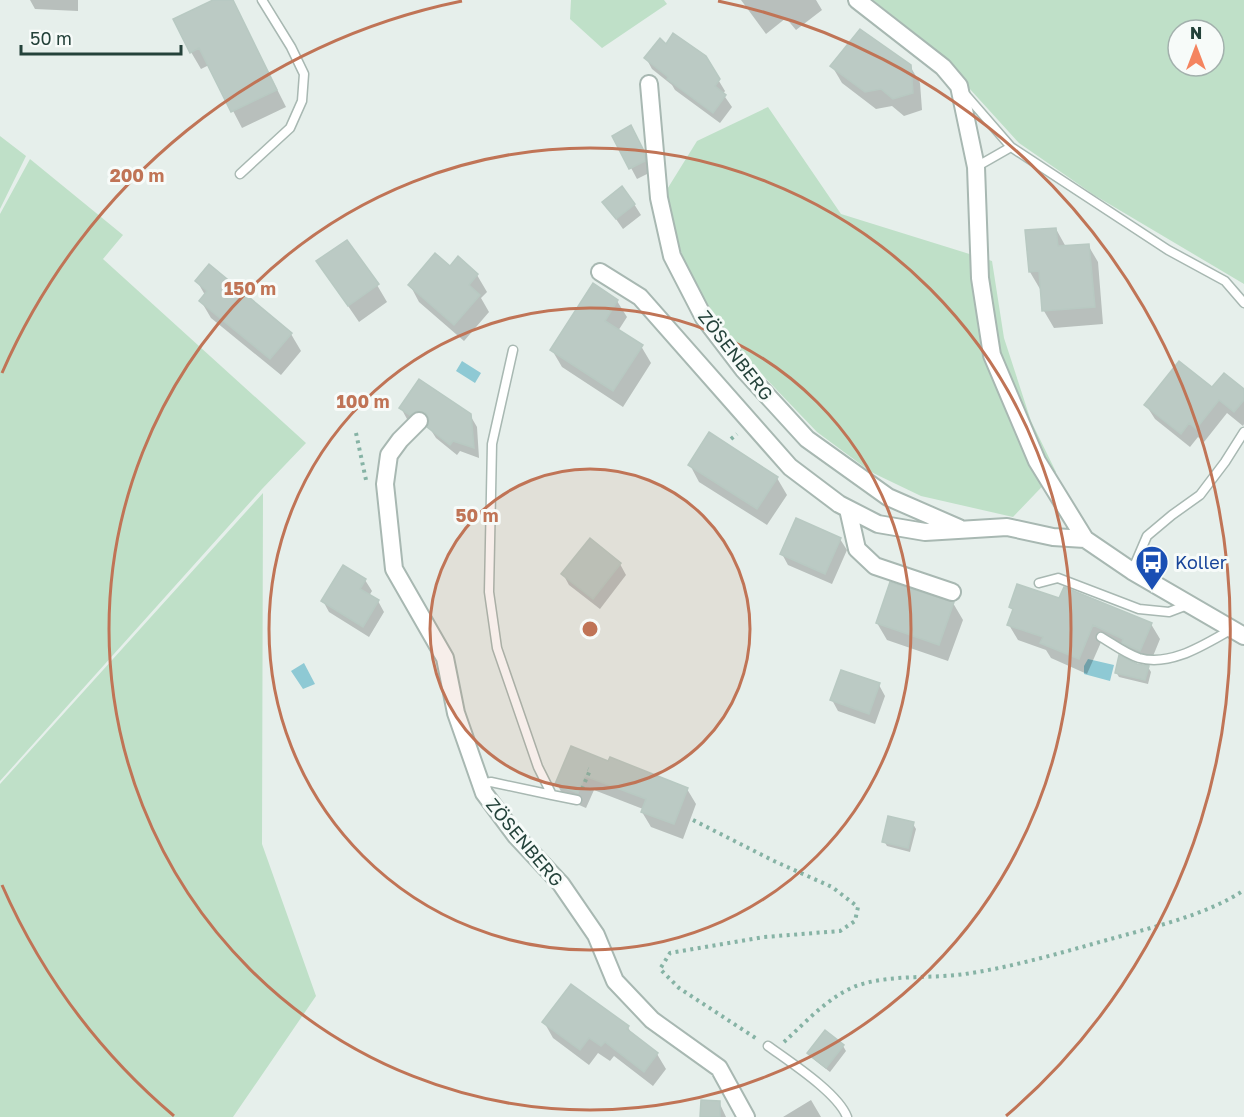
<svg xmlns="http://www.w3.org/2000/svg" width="1244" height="1117" viewBox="0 0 1244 1117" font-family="'Golos Text',sans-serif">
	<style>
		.green { fill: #bfe0c8; fill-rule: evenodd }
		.water { fill: #8ec9d4 }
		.shadow { fill: #0003 }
		.building { fill: #bbcac4; stroke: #b8c9c2; stroke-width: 1.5 }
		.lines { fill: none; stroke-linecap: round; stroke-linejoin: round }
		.service-casing { stroke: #a8b8b2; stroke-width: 11 }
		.minor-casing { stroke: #a8b8b2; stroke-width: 20 }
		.path { stroke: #86b3a5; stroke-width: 4; stroke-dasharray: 3 4.5; stroke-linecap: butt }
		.service { stroke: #fff; stroke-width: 8 }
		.minor { stroke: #fff; stroke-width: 16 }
		.ring { fill: none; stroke: #c07456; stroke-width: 3 }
		.labels { text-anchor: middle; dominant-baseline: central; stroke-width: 6; stroke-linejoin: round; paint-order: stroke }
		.street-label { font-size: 18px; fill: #24423a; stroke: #f7fbf9 }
		.transit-label { font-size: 18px; fill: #164399; stroke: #f7fbf9; text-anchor: start }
		.centre { fill: #c07456; stroke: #f7fbf9; stroke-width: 3 }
		.ring-label { font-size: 18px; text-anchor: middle; font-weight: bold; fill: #c07456; stroke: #f7fbf9; stroke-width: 6; stroke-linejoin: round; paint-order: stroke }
	</style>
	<rect width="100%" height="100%" fill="#e6efeb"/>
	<path class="green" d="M 571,0 L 664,0 L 667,4 L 602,48 L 570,19 Z
		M 873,0 L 1244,0 L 1244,284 L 1094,195 L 1019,143 L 929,44 ZM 1178,30 L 1214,30 L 1214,66 L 1178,66 Z
		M 768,107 L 841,214 L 992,261 L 1004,338 L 1031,421 L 1056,472 L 1013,517 L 921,496 L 871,472 L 817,432 L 725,336 L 689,276 L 669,214 L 666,191 L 697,141 Z
		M 0,136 L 26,156 L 0,209 Z
		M 30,159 L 123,235 L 103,259 L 306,443 L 262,489 L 0,781 L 0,214 Z
		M 263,493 L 262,844 L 316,996 L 233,1117 L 0,1117 L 0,784 Z"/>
	<path class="water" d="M 462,361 L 481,373 L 475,383 L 456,371 Z
		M 1088,659 L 1114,665 L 1110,681 L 1084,674 L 1084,666 Z
		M 304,663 L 315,684 L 303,689 L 291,671 Z"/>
	<path class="shadow" d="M 30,0 L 78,0 L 78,11 L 35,9 Z
		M 217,0 L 232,0 L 286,107 L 242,128 L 209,65 L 201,69 L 191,52 Z
		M 741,0 L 816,0 L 822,10 L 796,30 L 786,18 L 766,34 Z
		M 666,46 L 705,58 L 725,91 L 723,94 L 732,107 L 720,123 L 675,90 L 672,85 L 652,69 L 646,58 Z
		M 832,66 L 910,66 L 920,83 L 922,110 L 904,116 L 892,106 L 876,109 L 842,83 Z
		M 614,136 L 637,138 L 650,163 L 651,172 L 637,179 Z
		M 604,202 L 634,204 L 641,215 L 623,229 Z
		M 1056,229 L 1066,247 L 1088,245 L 1098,262 L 1103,324 L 1054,328 L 1044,311 L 1042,289 L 1040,289 L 1030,272 L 1027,232 Z
		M 318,262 L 377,285 L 387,302 L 359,322 Z
		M 450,268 L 477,275 L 487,292 L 481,298 L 489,312 L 464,341 L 419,302 L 410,285 Z
		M 197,281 L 291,334 L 301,351 L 281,375 L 211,318 L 201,301 L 205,295 Z
		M 617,301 L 627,317 L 618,331 L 641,346 L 651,363 L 623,407 L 562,367 L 552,350 Z
		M 1212,389 L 1244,391 L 1244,424 L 1243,426 L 1227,413 L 1204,442 L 1198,437 L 1190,447 L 1155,419 L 1146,405 Z
		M 401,408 L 470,415 L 477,427 L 479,458 L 460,451 L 457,455 L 436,438 L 429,427 L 430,423 L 424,421 L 417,425 L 407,419 Z
		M 690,465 L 777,478 L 787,495 L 767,525 L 699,482 Z
		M 840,539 L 847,550 L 832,584 L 788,565 L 782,554 Z
		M 620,564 L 626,575 L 600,609 L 569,585 L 563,574 Z
		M 365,580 L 372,591 L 369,596 L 378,601 L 384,612 L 369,637 L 329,612 L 323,601 Z
		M 1060,600 L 1151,624 L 1160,639 L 1149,666 L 1102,640 L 1087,674 L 1051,658 L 1046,650 L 1018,640 L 1009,625 L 1013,611 L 1011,607 Z
		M 953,603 L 963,620 L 948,661 L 887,640 L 877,623 Z
		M 1136,665 L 1148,667 L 1151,672 L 1148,684 L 1119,677 L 1116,672 Z
		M 879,685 L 885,696 L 875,724 L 838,711 L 832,700 Z
		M 609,763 L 687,789 L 696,804 L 683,839 L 651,827 L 642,812 L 643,809 L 594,790 L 586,808 L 565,799 L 557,784 Z
		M 913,824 L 916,829 L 910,852 L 887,846 L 884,841 Z
		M 544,1022 L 628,1027 L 632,1035 L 657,1054 L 666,1069 L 653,1086 L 614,1056 L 610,1061 L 598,1053 L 589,1065 L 553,1038 Z
		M 843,1046 L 846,1051 L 830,1072 L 812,1058 L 809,1053 Z
		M 811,1100 L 821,1117 L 783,1117 Z
		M 719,1102 L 726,1117 L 702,1117 Z"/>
	<path class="building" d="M 213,0 L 233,0 L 277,90 L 231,112 L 199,48 L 190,53 L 173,19 Z
		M 860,29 L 911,65 L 913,93 L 893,99 L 881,89 L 865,92 L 830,66 Z
		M 673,33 L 706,56 L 720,79 L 715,86 L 726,95 L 713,113 L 667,79 L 668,77 L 644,58 L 660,38 L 666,44 Z
		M 631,125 L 644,151 L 645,161 L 629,169 L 612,136 Z
		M 622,186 L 635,204 L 616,219 L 602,202 Z
		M 1056,228 L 1058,246 L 1089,244 L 1095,307 L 1042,311 L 1039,271 L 1029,272 L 1025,230 Z
		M 347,240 L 379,284 L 348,306 L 316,261 Z
		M 435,253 L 450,266 L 458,256 L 478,274 L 469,285 L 480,295 L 454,325 L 408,285 Z
		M 209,264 L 292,333 L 270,359 L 199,301 L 207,291 L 195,281 Z
		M 593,283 L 618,300 L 605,321 L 643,345 L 613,391 L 550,350 Z
		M 1179,361 L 1212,387 L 1224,373 L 1244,389 L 1244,400 L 1234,412 L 1219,400 L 1196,429 L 1189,423 L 1181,434 L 1144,405 Z
		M 419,379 L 471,414 L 474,448 L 453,441 L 450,445 L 427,427 L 429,419 L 426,413 L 417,411 L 410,415 L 399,408 Z
		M 709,432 L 778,477 L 757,509 L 688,465 Z
		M 796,518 L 841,538 L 825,574 L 780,554 Z
		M 590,538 L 621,563 L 593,599 L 561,574 Z
		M 343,565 L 366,579 L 360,589 L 379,600 L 363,627 L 321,601 Z
		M 890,582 L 954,602 L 939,645 L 876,623 Z
		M 1017,584 L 1059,598 L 1064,587 L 1152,623 L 1140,651 L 1122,643 L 1123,639 L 1093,625 L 1079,659 L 1040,643 L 1043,637 L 1007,625 L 1013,609 L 1009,607 Z
		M 1119,655 L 1137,664 L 1149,666 L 1145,680 L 1115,673 Z
		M 841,670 L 880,683 L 869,714 L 830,700 Z
		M 571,746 L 608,761 L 610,757 L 688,788 L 674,824 L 641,812 L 646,799 L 585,776 L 578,793 L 555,784 Z
		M 888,816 L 914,822 L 908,848 L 882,842 Z
		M 571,984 L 629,1026 L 627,1029 L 658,1053 L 644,1072 L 605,1042 L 601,1046 L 589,1038 L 580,1050 L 542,1022 Z
		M 825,1030 L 844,1045 L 826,1068 L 807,1053 Z
		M 701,1100 L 720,1101 L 720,1117 L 700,1117 Z"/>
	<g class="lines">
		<defs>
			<path id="service" d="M 965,94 L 1011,147 L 1168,250 L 1225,281 L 1244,303
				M 976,167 L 1011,147
				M 240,174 L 290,128 L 302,101 L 304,74 L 291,47 L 262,0
				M 513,350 L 492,444 L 489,592 L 497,648 L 538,767 L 552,795 L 577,800
				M 1132,571 L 1147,536 L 1172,515 L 1200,495 L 1225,462 L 1244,432
				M 1039,583 L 1058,578 L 1139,609 L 1169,612 L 1190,604
				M 1101,637 C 1113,644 1126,654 1139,658 C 1171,667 1205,644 1232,629
				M 483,788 L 484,783 L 491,782 L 552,795
				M 768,1046 C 790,1062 838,1093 847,1117"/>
			<path id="minor" d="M 857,0 L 943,67 L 959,86 L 976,167 L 980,278 L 992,355 L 1037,461 L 1085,539 L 1132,571 L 1244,636
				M 649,84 L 659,198 L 672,256 L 704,318 L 743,369 L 807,439 L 888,497 L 959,528
				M 600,272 L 640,297 L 790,467 L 839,504 L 878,524 L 925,532 L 1007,527 L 1053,537 L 1085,539
				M 419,421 L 400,440 L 389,455 L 385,484 L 394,569 L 445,658 L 456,713 L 484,793 L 516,836 L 561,884 L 596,935 L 615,981 L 652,1020 L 719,1068 L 746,1117
				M 848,509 L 857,549 L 875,566 L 952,592"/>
		</defs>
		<use href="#service" class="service-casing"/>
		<use href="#minor" class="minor-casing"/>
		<path class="path" d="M 356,433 L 366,480
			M 731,439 L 737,434
			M 582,789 L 590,770 L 588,769
			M 693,820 L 774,861 L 832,887 L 858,907 L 855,921 L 840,931 L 764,937 L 670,953 L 660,969 L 679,988 L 757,1039
			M 784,1042 C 806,1022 828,997 856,986 C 890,974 930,979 965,974 C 1013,967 1060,953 1107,940 C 1149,928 1208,915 1244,890"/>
		<use href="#service" class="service"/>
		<use href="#minor" class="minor"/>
	</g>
	<circle cx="590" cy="629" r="160" fill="#c07456" fill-opacity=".12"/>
	<g class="ring">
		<circle cx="590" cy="629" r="160"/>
		<circle cx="590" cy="629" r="321"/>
		<circle cx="590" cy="629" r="481"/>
		<path d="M174 1116A641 641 0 0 1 2 885M2 373A641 641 0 0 1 462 1M718 1A641 641 0 0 1 1006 1116"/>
	</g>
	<defs>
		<symbol id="bus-pin" viewBox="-11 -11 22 30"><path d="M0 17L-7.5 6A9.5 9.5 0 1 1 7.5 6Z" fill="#1a4fb4" stroke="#f7fbf9"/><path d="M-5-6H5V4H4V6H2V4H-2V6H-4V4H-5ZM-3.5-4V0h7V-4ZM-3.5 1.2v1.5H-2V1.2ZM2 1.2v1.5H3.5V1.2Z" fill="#fff"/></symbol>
	</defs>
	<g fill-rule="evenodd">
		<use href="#bus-pin" x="1133" y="543" width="38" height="52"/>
	</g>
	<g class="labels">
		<g class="street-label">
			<text transform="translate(736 355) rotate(52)">ZÖSENBERG</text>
			<text transform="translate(525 842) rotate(50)">ZÖSENBERG</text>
		</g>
		<g class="transit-label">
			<text x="1175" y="562">Koller</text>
		</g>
	</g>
	<circle cx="590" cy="629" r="9" class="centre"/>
	<g class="ring-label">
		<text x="137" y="182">200 m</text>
		<text x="250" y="295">150 m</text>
		<text x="363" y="408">100 m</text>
		<text x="477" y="522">50 m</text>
	</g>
	<g transform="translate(1196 48)"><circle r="28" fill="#f7fbf9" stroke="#a3b1ad" stroke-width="1.5"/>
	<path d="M0-4.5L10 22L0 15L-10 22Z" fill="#f4845f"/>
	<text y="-9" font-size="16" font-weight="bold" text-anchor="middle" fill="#24423a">N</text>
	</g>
	<path d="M21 45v9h160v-9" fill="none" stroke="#24423a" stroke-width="3"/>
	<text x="30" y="45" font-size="18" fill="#24423a" stroke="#f7fbf9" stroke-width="4.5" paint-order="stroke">50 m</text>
</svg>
